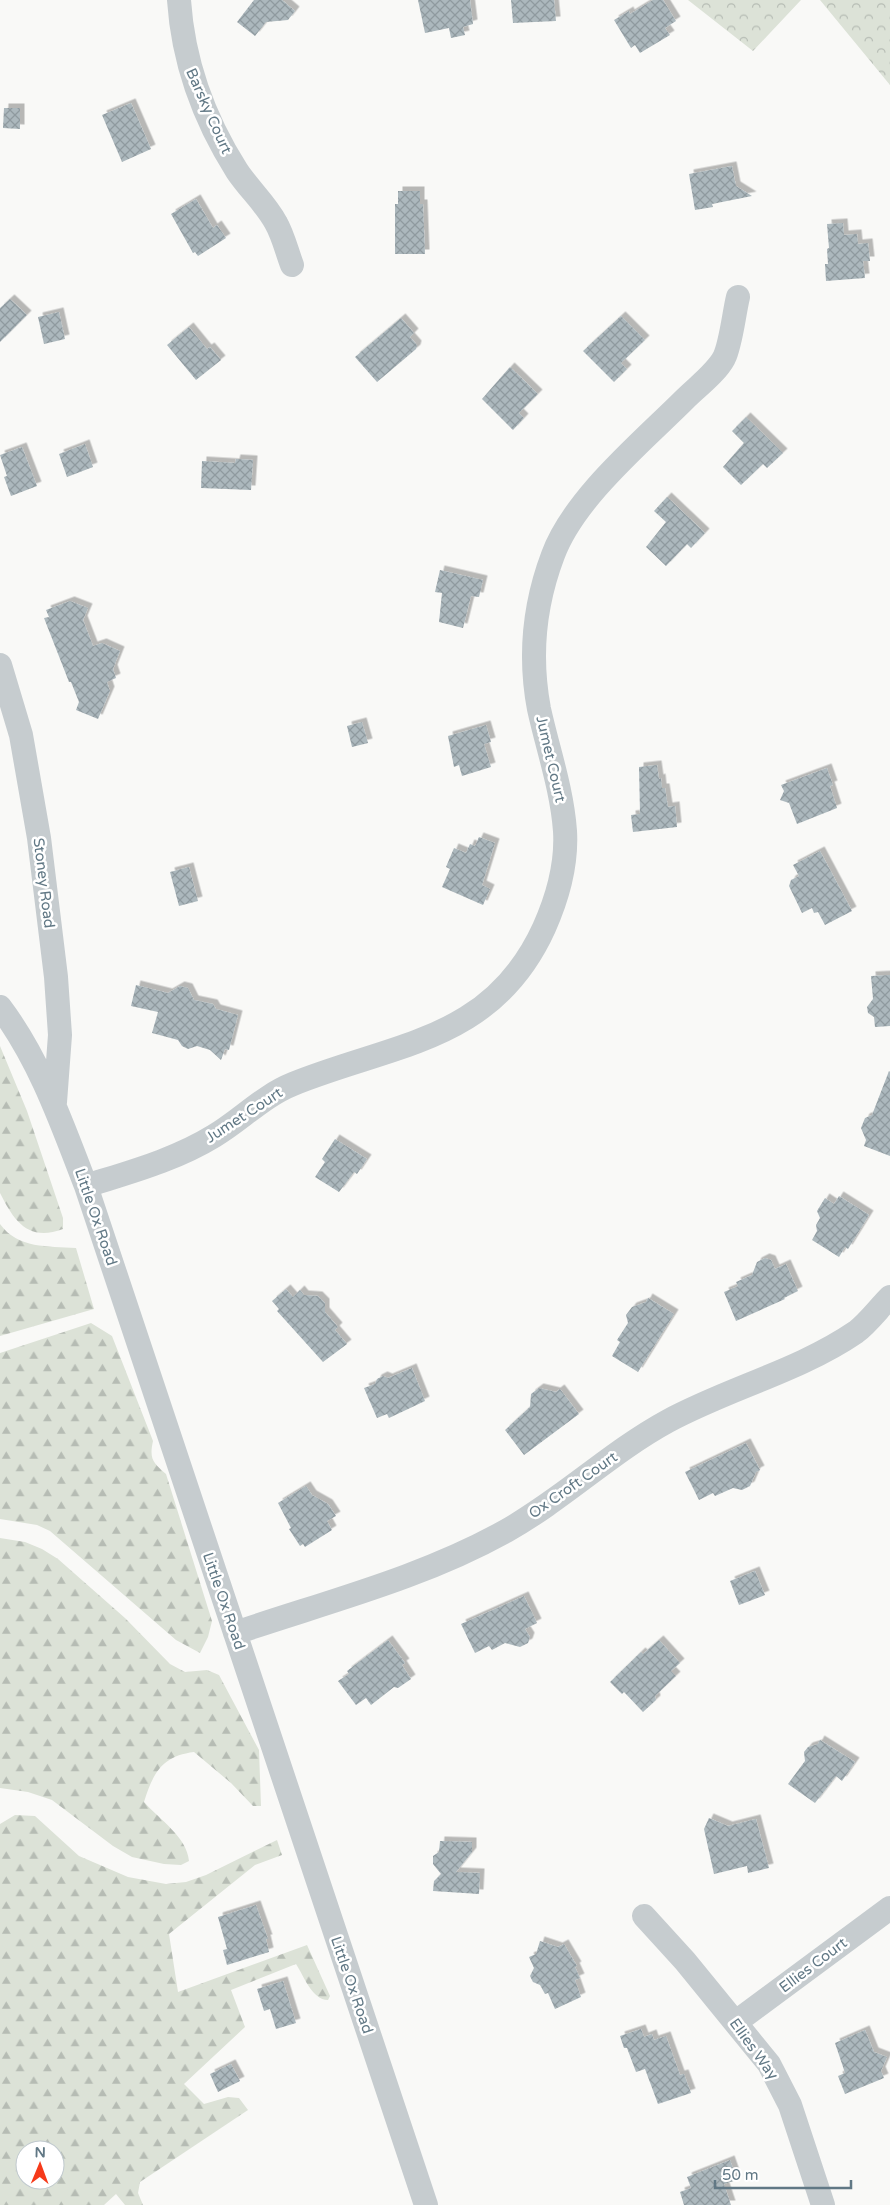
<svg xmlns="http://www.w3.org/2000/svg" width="890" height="2205" viewBox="0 0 890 2205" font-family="'Varela Round',sans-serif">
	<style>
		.forest { fill: url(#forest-firs); fill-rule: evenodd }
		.park { fill: url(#park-crowns) }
		.building { fill: url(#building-cross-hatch); filter: url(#shadow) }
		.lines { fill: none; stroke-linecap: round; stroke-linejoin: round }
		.minor { stroke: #c6cccf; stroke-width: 24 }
		.labels { text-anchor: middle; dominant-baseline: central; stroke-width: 5; stroke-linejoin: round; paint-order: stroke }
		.street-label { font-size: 15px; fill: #617885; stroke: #fff }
	</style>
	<defs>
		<pattern id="forest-firs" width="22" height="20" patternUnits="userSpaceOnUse" patternTransform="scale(1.25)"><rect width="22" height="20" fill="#dce2d7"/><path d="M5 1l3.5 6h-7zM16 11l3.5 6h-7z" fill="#b6bcb4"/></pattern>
		<pattern id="park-crowns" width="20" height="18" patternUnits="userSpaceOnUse" patternTransform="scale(1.25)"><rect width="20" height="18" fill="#dce2d7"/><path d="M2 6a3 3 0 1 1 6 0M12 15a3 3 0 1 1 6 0" fill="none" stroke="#b6bcb4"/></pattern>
		<pattern id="building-cross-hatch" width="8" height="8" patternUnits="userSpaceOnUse" patternTransform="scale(1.25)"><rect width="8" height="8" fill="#acb8bd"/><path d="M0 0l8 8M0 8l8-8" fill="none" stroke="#8f9a9f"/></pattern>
		<filter id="shadow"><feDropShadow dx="4.5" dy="-4.5" stdDeviation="0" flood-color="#0004"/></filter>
	</defs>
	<rect width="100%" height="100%" fill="#f9f9f7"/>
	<path class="forest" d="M 0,1046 L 27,1111 L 63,1218 L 63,1229 C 28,1242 14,1221 0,1193 Z
		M 0,1224 C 18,1249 48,1246 76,1248 L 94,1309 L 0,1336 Z
		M 91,1323 L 112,1336 L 153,1441 C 149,1459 153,1463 166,1474 L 212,1621 L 208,1637 L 200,1653 L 176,1640 L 50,1531 L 37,1525 L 0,1519 L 0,1353 Z
		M 0,1538 L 25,1542 L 42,1549 L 58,1559 L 125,1618 L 170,1664 L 185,1672 L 207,1670 L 219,1675 L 259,1750 L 261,1806 L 253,1806 L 231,1783 L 194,1752 C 162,1756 153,1773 144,1802 C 159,1819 187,1837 189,1861 L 181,1865 L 164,1864 L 132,1857 L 113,1846 L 52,1800 L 28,1792 L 0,1788 Z
		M 15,1815 L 35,1816 L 79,1856 L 128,1877 L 166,1884 L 186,1882 L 206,1875 L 277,1840 L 282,1855 L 255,1865 L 169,1934 L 178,1992 L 307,1945 L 330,1996 L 328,2000 C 312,2000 304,1976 296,1964 L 231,1990 L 245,2027 L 184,2084 L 204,2104 L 228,2097 L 239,2098 L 248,2110 L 140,2182 L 138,2193 L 143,2205 L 125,2205 L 116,2194 L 104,2205 L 0,2205 L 0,1824 ZM 25,2150 L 55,2150 L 55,2180 L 25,2180 Z"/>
	<path class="park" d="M 688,0 L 801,0 L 753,51 Z
		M 820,0 L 890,0 L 890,85 Z"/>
	<path class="building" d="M 254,0 L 282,0 L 295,11 L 288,20 L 266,22 L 255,36 L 237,22 Z
		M 418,0 L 470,0 L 473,24 L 463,27 L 465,35 L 451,38 L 449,28 L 425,33 Z
		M 511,0 L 554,0 L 556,21 L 513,23 Z
		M 653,0 L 663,0 L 676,21 L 665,28 L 670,35 L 640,53 L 635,45 L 631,48 L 614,20 L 629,11 L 630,14 Z
		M 131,103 L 151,149 L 122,162 L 102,115 Z
		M 4,108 L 20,108 L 20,129 L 3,128 Z
		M 732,166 L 736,186 L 752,196 L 712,204 L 713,207 L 695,210 L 689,174 Z
		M 398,191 L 420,191 L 420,204 L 423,204 L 425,254 L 395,254 L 395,204 L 398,204 Z
		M 196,199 L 213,228 L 217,225 L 226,238 L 198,256 L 195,252 L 193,253 L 171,214 Z
		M 843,223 L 844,235 L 857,234 L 858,244 L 868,243 L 870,261 L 863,261 L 865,278 L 826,281 L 825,264 L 828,264 L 827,249 L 829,248 L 827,224 Z
		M 10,299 L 27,315 L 0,342 L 0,308 Z
		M 59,312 L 65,339 L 44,344 L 38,317 Z
		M 621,316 L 645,340 L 621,363 L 627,369 L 614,382 L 583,351 Z
		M 401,318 L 414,333 L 410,337 L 417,345 L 416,349 L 377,382 L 355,357 Z
		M 189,327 L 207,349 L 210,347 L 221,360 L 196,380 L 167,345 Z
		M 510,367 L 538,394 L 519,413 L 524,418 L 513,430 L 482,399 Z
		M 746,417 L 783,453 L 767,468 L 763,464 L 741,485 L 723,467 L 744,443 L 732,431 Z
		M 85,444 L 93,467 L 67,477 L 59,454 Z
		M 22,447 L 37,486 L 11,496 L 4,477 L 7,476 L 0,455 Z
		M 236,459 L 253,460 L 251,490 L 201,488 L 202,461 L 235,463 Z
		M 667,497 L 705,533 L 691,548 L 687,544 L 666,566 L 646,547 L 666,522 L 654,511 Z
		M 440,570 L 483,580 L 479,597 L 471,596 L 463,628 L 439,622 L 442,593 L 435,592 Z
		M 70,601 L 88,608 L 83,620 L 93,646 L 102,643 L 120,651 L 113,669 L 116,678 L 107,682 L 110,691 L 98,719 L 76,710 L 79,702 L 71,682 L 69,682 L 44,618 L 49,617 L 46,610 Z
		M 362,722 L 368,743 L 352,747 L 347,726 Z
		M 486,725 L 491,742 L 484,744 L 491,767 L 462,776 L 459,765 L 454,767 L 448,736 Z
		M 657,765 L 659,779 L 661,778 L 662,788 L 665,788 L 668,807 L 675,806 L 677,827 L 633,832 L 631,815 L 640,814 L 639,767 Z
		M 827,768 L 833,785 L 830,786 L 837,808 L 797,824 L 789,803 L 780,800 L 784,791 L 781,785 Z
		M 479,837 L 495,843 L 482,885 L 490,889 L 483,905 L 442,887 L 450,869 L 446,867 L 454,848 L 466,853 L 470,844 L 475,846 Z
		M 820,851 L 852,911 L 825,925 L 818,912 L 814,913 L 812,908 L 802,913 L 789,886 L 791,880 L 799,876 L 793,865 Z
		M 189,867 L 198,901 L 179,906 L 170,872 Z
		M 890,975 L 890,1026 L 875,1027 L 874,1017 L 868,1013 L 867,1007 L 873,999 L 871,976 Z
		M 136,985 L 168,993 L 180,986 L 188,988 L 194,1000 L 213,1004 L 216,1009 L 238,1015 L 229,1050 L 225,1049 L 221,1060 L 210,1050 L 197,1046 L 188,1049 L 182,1046 L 178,1040 L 152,1033 L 158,1012 L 131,1006 Z
		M 889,1071 L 890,1072 L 890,1156 L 864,1146 L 866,1140 L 861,1128 L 865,1118 L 872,1115 Z
		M 335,1139 L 367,1159 L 357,1174 L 354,1172 L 339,1192 L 315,1177 L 325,1162 L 322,1159 Z
		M 839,1196 L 869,1215 L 848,1249 L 845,1247 L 839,1257 L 812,1240 L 817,1231 L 816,1225 L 820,1218 L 817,1211 L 825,1198 L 834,1204 Z
		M 765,1258 L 771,1260 L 775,1269 L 786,1264 L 798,1291 L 784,1298 L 785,1299 L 736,1321 L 724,1292 L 738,1286 L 736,1282 L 752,1275 L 757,1262 Z
		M 286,1289 L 293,1297 L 300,1290 L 304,1295 L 318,1296 L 325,1303 L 325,1312 L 338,1327 L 335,1330 L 347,1344 L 323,1362 L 277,1311 L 279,1309 L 272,1301 Z
		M 648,1298 L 674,1314 L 638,1372 L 612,1356 L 620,1342 L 617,1340 L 628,1323 L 626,1315 L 632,1307 L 646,1302 Z
		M 412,1368 L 425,1401 L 389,1418 L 387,1414 L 377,1418 L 364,1388 L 375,1384 L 377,1379 L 383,1376 L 388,1378 Z
		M 539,1388 L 556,1392 L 560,1389 L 579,1414 L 524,1455 L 505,1430 L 530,1407 L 531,1394 Z
		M 746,1443 L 760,1470 L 756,1472 L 750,1486 L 742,1490 L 733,1488 L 715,1496 L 713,1493 L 699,1500 L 685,1472 Z
		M 306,1486 L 312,1495 L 328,1504 L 336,1516 L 327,1521 L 332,1530 L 305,1547 L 303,1544 L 300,1546 L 289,1529 L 291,1528 L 278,1503 Z
		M 755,1571 L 765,1595 L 739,1605 L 730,1581 Z
		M 524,1596 L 537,1623 L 525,1629 L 530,1637 L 528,1643 L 520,1647 L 505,1643 L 492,1650 L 489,1646 L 475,1653 L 461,1624 Z
		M 388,1640 L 405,1663 L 402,1665 L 411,1679 L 398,1688 L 394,1687 L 371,1705 L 366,1698 L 356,1705 L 338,1681 L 349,1674 L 347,1671 Z
		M 659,1640 L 680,1663 L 671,1671 L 676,1676 L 655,1696 L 656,1700 L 643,1712 L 624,1692 L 622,1694 L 610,1682 L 641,1652 L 643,1654 Z
		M 820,1740 L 855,1762 L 842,1781 L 836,1776 L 815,1803 L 788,1784 L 805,1761 L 804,1752 L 808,1747 L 818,1744 Z
		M 709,1818 L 728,1826 L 756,1819 L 769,1868 L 748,1873 L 747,1866 L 714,1874 L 704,1829 Z
		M 440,1841 L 472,1842 L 472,1852 L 456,1872 L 480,1873 L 479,1894 L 433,1891 L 434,1881 L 441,1874 L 433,1864 L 433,1856 L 439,1852 Z
		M 256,1905 L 268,1939 L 266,1939 L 269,1952 L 227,1965 L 223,1950 L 227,1949 L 218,1917 Z
		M 540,1941 L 558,1947 L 564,1944 L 577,1966 L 575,1967 L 580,1978 L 575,1980 L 581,1997 L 555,2009 L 548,1993 L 545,1994 L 540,1985 L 533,1982 L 530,1976 L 534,1968 L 529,1957 L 536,1954 Z
		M 283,1981 L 296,2023 L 276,2029 L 270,2009 L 264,2011 L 257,1989 Z
		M 641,2029 L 644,2037 L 652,2034 L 654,2040 L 666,2036 L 680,2075 L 684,2074 L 691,2093 L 658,2104 L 645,2069 L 636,2072 L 627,2048 L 624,2048 L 620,2036 Z
		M 865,2030 L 874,2052 L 887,2057 L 881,2071 L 884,2078 L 845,2094 L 838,2076 L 845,2073 L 835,2043 Z
		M 231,2064 L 240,2081 L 218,2092 L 210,2074 Z
		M 730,2160 L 737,2180 L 724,2184 L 731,2205 L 684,2205 L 680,2192 L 691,2188 L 687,2177 Z"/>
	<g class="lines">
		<path class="minor" d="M 179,0 C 183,61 204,119 237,171 C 249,189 266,204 276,223 C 283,235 287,252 292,265
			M 0,665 L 21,735 L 39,838 L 56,977 L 60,1035 L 55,1102
			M 0,1007 C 40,1060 62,1124 86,1186 L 426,2205
			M 86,1186 C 130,1172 175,1160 214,1136 C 241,1120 263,1096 293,1084 C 394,1043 492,1042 544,928 C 557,899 567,864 565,831 C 562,789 548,750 539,709 C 529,656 534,605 553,555 C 574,498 642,442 685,399 C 697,387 716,373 724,358 C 731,344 734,313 738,297
			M 235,1633 C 326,1602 422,1578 506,1531 C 563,1499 611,1452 668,1421 C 729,1388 799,1371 856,1332 C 868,1323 879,1308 890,1297
			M 644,1916 L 685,1961 L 769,2064 L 790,2105 L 823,2205
			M 736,2022 L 890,1908"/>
	</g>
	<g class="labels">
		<g class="street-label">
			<text transform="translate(209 111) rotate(66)">Barsky Court</text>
			<text transform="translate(551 759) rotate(77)">Jumet Court</text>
			<text transform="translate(44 883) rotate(83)">Stoney Road</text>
			<text transform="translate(244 1115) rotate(-33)">Jumet Court</text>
			<text transform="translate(96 1217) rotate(71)">Little Ox Road</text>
			<text transform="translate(573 1485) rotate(-35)">Ox Croft Court</text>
			<text transform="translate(224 1601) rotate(71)">Little Ox Road</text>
			<text transform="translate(813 1965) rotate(-37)">Ellies Court</text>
			<text transform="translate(352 1985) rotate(71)">Little Ox Road</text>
			<text transform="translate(754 2049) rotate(54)">Ellies Way</text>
		</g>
	</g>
	<g transform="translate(40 2165) rotate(1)"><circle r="24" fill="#ffffff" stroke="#c0c9ce"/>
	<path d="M0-4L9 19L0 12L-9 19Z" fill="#f63a1a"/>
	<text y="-8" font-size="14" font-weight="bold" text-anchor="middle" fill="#617885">N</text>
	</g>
	<path d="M715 2180v8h136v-8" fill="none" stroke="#617885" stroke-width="2.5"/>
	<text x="722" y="2180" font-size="15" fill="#617885" stroke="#ffffff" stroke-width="4" paint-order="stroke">50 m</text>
</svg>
